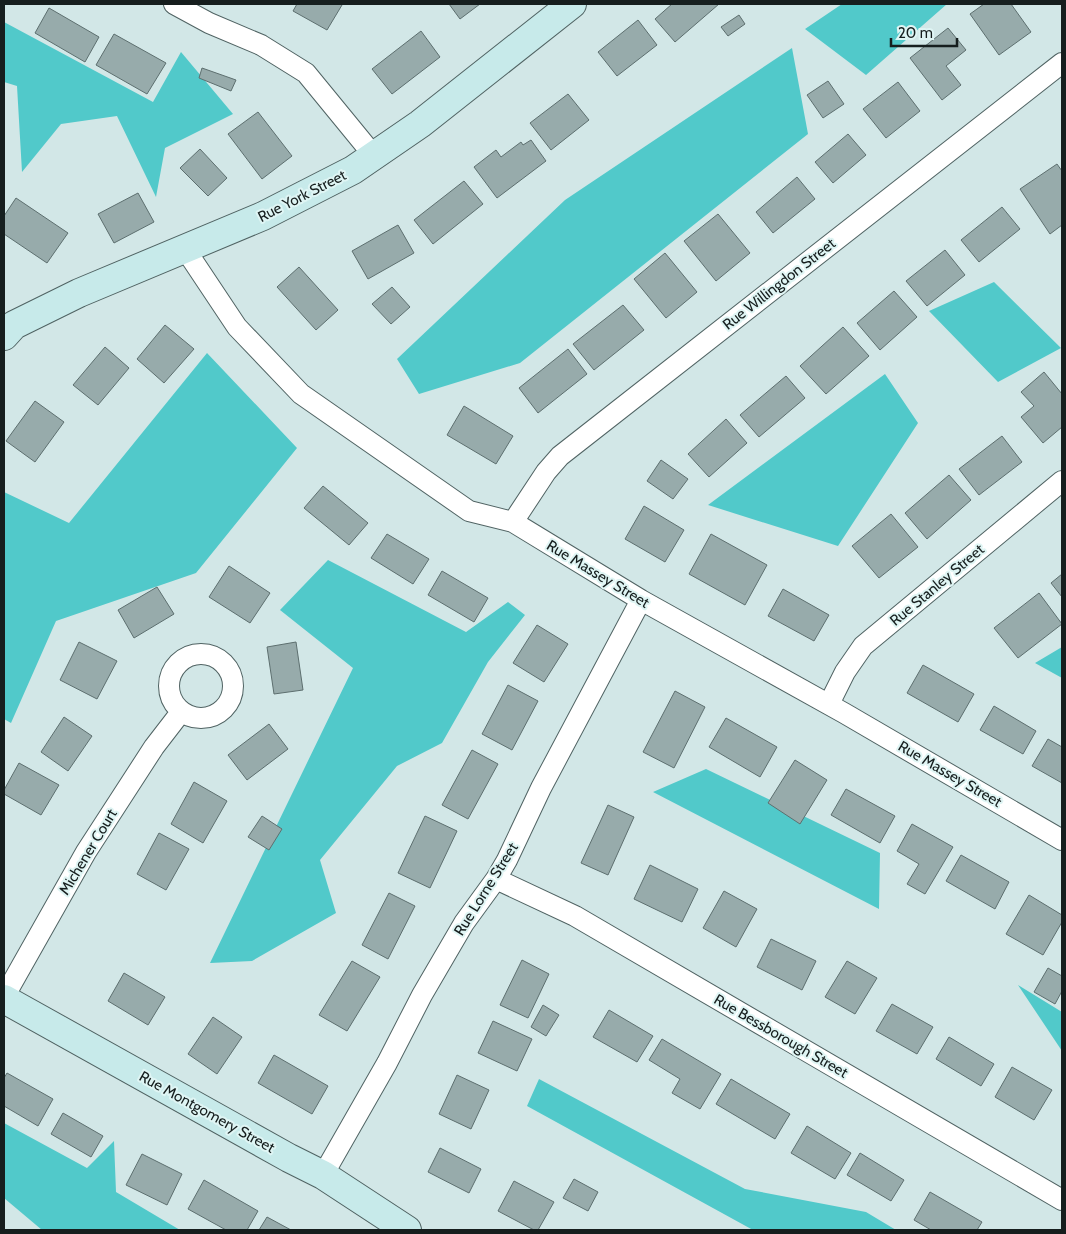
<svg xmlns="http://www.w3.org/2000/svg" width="1066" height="1234" viewBox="0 0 1066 1234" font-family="Cabin,sans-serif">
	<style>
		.forest { fill: #51c9ca }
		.building { fill: #97abab; stroke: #5d6f6f }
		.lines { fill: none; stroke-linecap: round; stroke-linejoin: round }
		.street-casing { stroke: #506363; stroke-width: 22 }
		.secondary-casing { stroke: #506363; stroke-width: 30 }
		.street { stroke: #fff; stroke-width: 20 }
		.secondary { stroke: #c7eaea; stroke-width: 28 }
		.labels { text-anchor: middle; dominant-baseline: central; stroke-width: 4; stroke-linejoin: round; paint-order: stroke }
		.street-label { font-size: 15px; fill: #161e1e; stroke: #dff5f4 }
	</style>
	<rect width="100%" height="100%" fill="#d2e7e7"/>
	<path class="forest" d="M 842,4 L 947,4 L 866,75 L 805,29 Z
		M 4,22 L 153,102 L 181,52 L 233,114 L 165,148 L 156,197 L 117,116 L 61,124 L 22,172 L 17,86 L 4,82 Z
		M 792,48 L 808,134 L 520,363 L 419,394 L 397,359 L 565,200 Z
		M 994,282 L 1061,348 L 998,382 L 929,311 Z
		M 207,353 L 297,448 L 196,573 L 56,621 L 11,723 L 4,719 L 4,492 L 69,523 Z
		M 885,374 L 918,423 L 838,546 L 708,505 Z
		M 328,560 L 466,632 L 508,602 L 525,615 L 488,662 L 442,743 L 397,766 L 320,860 L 336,913 L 252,961 L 210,963 L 353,668 L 280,610 Z
		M 1062,647 L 1062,678 L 1035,663 Z
		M 706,769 L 880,853 L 879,909 L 653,792 Z
		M 1018,985 L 1062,1012 L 1062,1051 Z
		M 539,1079 L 745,1189 L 866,1212 L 896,1230 L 753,1230 L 527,1106 Z
		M 4,1123 L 87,1168 L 114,1141 L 116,1192 L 180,1230 L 42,1230 L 4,1198 Z"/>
	<path class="building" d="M 297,4 L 340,4 L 342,5 L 327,30 L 293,11 Z
		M 449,4 L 480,4 L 460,19 Z
		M 672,4 L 719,4 L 675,42 L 655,19 Z
		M 984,4 L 1011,4 L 1031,32 L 999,55 L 970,14 Z
		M 49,8 L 99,37 L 85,62 L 35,33 Z
		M 739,15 L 745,24 L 728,36 L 721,27 Z
		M 638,20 L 657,45 L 617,76 L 598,52 Z
		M 948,28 L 966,50 L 946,66 L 961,85 L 942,100 L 910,58 Z
		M 421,31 L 440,57 L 392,94 L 372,69 Z
		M 114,34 L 166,63 L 147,94 L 96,65 Z
		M 202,68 L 236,80 L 231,91 L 199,78 Z
		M 828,81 L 844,104 L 823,118 L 807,95 Z
		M 898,82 L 920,111 L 886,138 L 863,109 Z
		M 568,94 L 589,120 L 551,150 L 530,123 Z
		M 258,112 L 292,156 L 262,179 L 228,134 Z
		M 848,134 L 866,155 L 833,183 L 815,162 Z
		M 531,140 L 546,161 L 497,198 L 474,167 L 496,150 L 501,157 L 521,142 L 523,145 Z
		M 200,149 L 227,178 L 208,196 L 180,168 Z
		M 1057,164 L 1062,171 L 1062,225 L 1050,234 L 1020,189 Z
		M 797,177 L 815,199 L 773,233 L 756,212 Z
		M 464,181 L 483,204 L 433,244 L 414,220 Z
		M 138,193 L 154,222 L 114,243 L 98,214 Z
		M 16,198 L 68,233 L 47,263 L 4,234 L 4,216 Z
		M 1002,207 L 1020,229 L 979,262 L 961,240 Z
		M 718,214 L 750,253 L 716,281 L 684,241 Z
		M 398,225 L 414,253 L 368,279 L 352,251 Z
		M 945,250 L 965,275 L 927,306 L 906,281 Z
		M 665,253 L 697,292 L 666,318 L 634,279 Z
		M 299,267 L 338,310 L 316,330 L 277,287 Z
		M 392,287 L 410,307 L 391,324 L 372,304 Z
		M 894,291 L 917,317 L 880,350 L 857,323 Z
		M 623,305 L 644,330 L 594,370 L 573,344 Z
		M 165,325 L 194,349 L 164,383 L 137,359 Z
		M 843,327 L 869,356 L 826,394 L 800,366 Z
		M 105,347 L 129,368 L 98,405 L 73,385 Z
		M 568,349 L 587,374 L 538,413 L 519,388 Z
		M 1044,372 L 1062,394 L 1062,427 L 1043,443 L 1021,417 L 1034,406 L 1021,392 Z
		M 786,376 L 805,398 L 759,437 L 740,415 Z
		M 35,401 L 64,422 L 35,462 L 6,441 Z
		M 464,406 L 513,436 L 496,464 L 447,435 Z
		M 726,419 L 747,443 L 709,477 L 688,454 Z
		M 1002,436 L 1022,462 L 979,495 L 959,469 Z
		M 661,460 L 688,479 L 673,499 L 647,481 Z
		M 949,475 L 971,500 L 927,539 L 905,513 Z
		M 323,486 L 368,523 L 349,545 L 304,508 Z
		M 644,506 L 684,530 L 665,562 L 625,539 Z
		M 891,514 L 918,547 L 879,578 L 852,546 Z
		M 387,534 L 429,559 L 413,584 L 371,558 Z
		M 711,534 L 767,565 L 745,605 L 689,574 Z
		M 229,566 L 270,593 L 250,623 L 209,597 Z
		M 442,571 L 488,598 L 474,622 L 428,595 Z
		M 1062,574 L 1062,597 L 1051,583 Z
		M 157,587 L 174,614 L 134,638 L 118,610 Z
		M 783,589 L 829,615 L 814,641 L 768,616 Z
		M 1039,593 L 1062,624 L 1018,658 L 994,628 Z
		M 537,625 L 568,644 L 544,682 L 513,663 Z
		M 79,642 L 117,661 L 97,699 L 60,680 Z
		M 296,642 L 303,690 L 274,694 L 267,647 Z
		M 923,665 L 974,694 L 958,722 L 907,693 Z
		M 508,685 L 538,701 L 512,750 L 482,734 Z
		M 675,691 L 705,707 L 674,768 L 643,752 Z
		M 994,706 L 1036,731 L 1023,754 L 980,730 Z
		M 64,717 L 92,736 L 68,771 L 41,752 Z
		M 726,718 L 777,747 L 760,777 L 709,747 Z
		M 269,724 L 288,749 L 247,780 L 228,755 Z
		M 1048,739 L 1062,747 L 1062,783 L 1032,766 Z
		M 472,750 L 498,764 L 468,819 L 442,805 Z
		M 795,760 L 827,780 L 800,824 L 768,803 Z
		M 19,763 L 59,785 L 41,815 L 4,794 L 4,790 Z
		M 194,782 L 227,801 L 203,843 L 171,824 Z
		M 846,789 L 895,816 L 880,843 L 831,815 Z
		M 608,805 L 634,817 L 608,875 L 581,863 Z
		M 262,816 L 282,829 L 269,850 L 248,837 Z
		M 425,816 L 457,831 L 430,888 L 398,873 Z
		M 912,824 L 953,847 L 925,894 L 907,884 L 919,864 L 897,851 Z
		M 159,833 L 189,849 L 166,890 L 137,874 Z
		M 961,855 L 1009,882 L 995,909 L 946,881 Z
		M 650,865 L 698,889 L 682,922 L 634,899 Z
		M 724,891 L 757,909 L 736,947 L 703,928 Z
		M 389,893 L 415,906 L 388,959 L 362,945 Z
		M 1029,895 L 1062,915 L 1062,922 L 1043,955 L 1006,934 Z
		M 771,939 L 816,961 L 802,990 L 757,967 Z
		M 522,960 L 549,974 L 528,1018 L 500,1005 Z
		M 352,961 L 380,977 L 347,1031 L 319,1015 Z
		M 847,961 L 877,978 L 855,1014 L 825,997 Z
		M 1048,968 L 1062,976 L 1062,991 L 1055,1004 L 1034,992 Z
		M 124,973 L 165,997 L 148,1025 L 108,1001 Z
		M 892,1004 L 933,1027 L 917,1054 L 876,1031 Z
		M 543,1005 L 559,1015 L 546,1036 L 531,1027 Z
		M 609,1010 L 653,1036 L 637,1062 L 593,1037 Z
		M 213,1017 L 242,1037 L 217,1074 L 188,1054 Z
		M 493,1021 L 532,1039 L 517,1071 L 478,1053 Z
		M 949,1037 L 994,1064 L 981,1086 L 936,1059 Z
		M 662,1039 L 721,1074 L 700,1109 L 672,1093 L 680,1079 L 649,1060 Z
		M 274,1055 L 328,1086 L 312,1114 L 258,1083 Z
		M 1012,1067 L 1052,1090 L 1034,1120 L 995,1097 Z
		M 7,1073 L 53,1099 L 38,1126 L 4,1106 L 4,1078 Z
		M 457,1075 L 489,1090 L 471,1129 L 439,1114 Z
		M 731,1079 L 790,1114 L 775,1139 L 716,1104 Z
		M 63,1113 L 103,1136 L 91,1157 L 51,1134 Z
		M 807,1126 L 851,1153 L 835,1179 L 791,1153 Z
		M 440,1148 L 481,1169 L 469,1193 L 428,1172 Z
		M 860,1153 L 904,1180 L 891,1201 L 847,1175 Z
		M 142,1154 L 182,1174 L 167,1205 L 126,1185 Z
		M 574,1179 L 598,1192 L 588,1211 L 563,1198 Z
		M 204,1180 L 258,1211 L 247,1230 L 226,1230 L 188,1209 Z
		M 514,1181 L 554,1202 L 538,1230 L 534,1230 L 498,1211 Z
		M 930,1192 L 982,1222 L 977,1230 L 931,1230 L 914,1220 Z
		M 267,1217 L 291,1230 L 259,1230 Z"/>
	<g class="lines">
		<defs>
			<path id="street" d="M 174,4 L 209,23 L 261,45 L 306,73 L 374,156
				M 185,249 L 237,327 L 301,394 L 469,511 L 513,522 L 641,600 L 844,713 L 1062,840
				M 513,522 L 546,472 L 560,456 L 1062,63
				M169 686a32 32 0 1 1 64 0a32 32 0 1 1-64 0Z
				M 829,704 L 845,672 L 863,646 L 1062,481
				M 496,879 L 575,916 L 1062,1200
				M 4,997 L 86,852 L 154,747 L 181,712
				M 323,1175 L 387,1063 L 422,995 L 464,923 L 496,879 L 507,860 L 541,788 L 641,600"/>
			<path id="secondary" d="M 4,336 L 14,325 L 79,293 L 263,216 L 353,170 L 420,124 L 572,4
				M 4,999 L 289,1158 L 323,1175 L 407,1230"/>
		</defs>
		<use href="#street" class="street-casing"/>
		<use href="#secondary" class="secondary-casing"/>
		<use href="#street" class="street"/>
		<use href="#secondary" class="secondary"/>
	</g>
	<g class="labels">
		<g class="street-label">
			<text transform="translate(302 196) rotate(-27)">Rue York Street</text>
			<text transform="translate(779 284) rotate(-38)">Rue Willingdon Street</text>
			<text transform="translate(598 574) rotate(31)">Rue Massey Street</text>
			<text transform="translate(937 585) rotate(-40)">Rue Stanley Street</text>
			<text transform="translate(950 774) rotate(30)">Rue Massey Street</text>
			<text transform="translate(88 852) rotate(-59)">Michener Court</text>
			<text transform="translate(486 889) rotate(-58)">Rue Lorne Street</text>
			<text transform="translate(781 1036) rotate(30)">Rue Bessborough Street</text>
			<text transform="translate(207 1112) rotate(29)">Rue Montgomery Street</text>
		</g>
	</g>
	<rect width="1066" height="1234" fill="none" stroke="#161e1e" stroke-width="10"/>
	<path d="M891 38v8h66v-8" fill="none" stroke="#161e1e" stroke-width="2.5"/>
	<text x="898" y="38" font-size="15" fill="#161e1e" stroke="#dff5f4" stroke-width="4" paint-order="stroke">20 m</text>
</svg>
